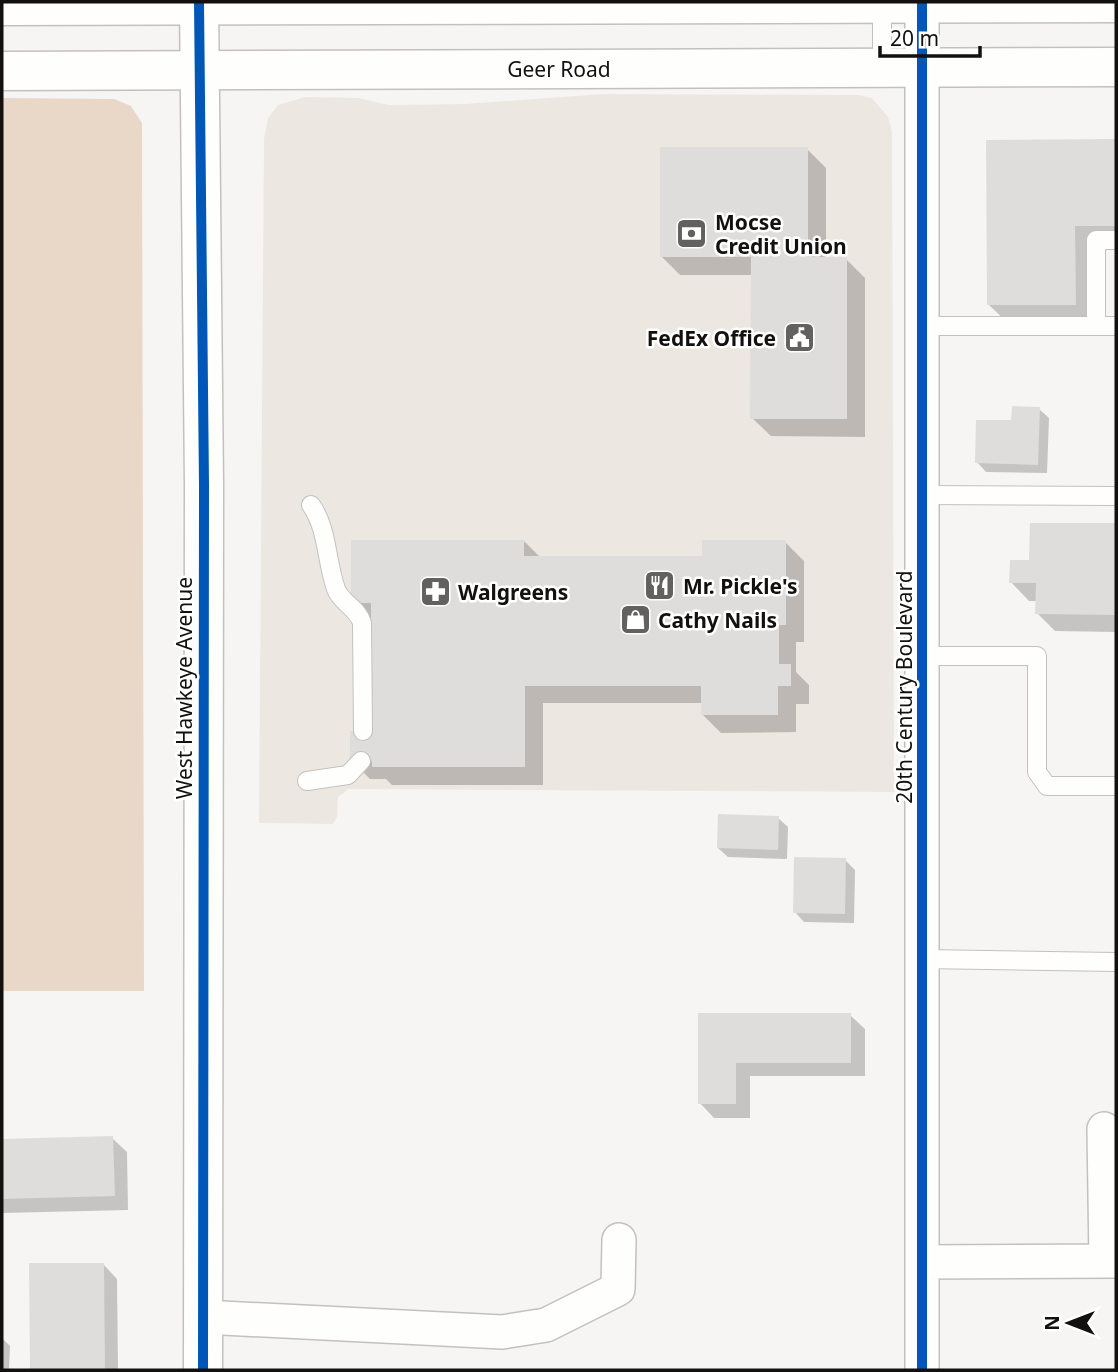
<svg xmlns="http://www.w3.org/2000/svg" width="1118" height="1372" viewBox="0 0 1118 1372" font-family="'Noto Sans',sans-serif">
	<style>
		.built { fill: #ede7e1 }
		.green { fill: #e9d8c7 }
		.shadow { fill: #0003 }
		.building { fill: #dfdddb }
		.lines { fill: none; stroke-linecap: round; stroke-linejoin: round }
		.service-casing { stroke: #c3c1c0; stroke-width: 20 }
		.minor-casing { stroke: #c3c1c0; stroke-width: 36 }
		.tertiary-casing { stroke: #c3c1c0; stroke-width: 41 }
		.primary-casing { stroke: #c3c1c0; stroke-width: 41 }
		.service { stroke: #fefefd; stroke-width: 18 }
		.minor { stroke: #fefefd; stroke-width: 33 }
		.tertiary { stroke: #fefefd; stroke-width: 38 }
		.primary { stroke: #fefefd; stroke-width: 38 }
		.cycleway-casing { stroke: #fff; stroke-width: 15 }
		.cycleway { stroke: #0057b8; stroke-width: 10 }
		.labels { text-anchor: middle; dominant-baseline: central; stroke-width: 5; stroke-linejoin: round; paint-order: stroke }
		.street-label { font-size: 21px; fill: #121110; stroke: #fff }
		.poi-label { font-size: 21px; font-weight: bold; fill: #121110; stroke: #fff; text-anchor: start }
	</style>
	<rect width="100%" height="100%" fill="#f7f5f3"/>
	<path class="built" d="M 603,94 L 859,95 L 872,98 L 888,117 L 892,132 L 894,792 L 349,789 L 338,797 L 337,817 L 333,824 L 259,823 L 264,139 L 268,118 L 278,105 L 305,97 L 358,98 L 389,105 L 465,104 Z"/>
	<path class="green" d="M 2,98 L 114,99 L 131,106 L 142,123 L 144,991 L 2,991 Z"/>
	<path class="shadow" d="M 1116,141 L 1116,244 L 1093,244 L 1094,323 L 1008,323 L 989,305 L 988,142 Z
		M 807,149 L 826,168 L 826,259 L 846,259 L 865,278 L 865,437 L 771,436 L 752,418 L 753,275 L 680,275 L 661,256 Z
		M 1039,409 L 1049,418 L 1047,473 L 986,472 L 977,462 L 1013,422 Z
		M 1032,525 L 1116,525 L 1116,632 L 1055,631 L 1037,613 L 1037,601 L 1029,601 L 1011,582 L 1031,562 Z
		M 524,541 L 541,558 L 703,558 L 785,542 L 804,561 L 804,642 L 796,642 L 796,672 L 809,685 L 809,704 L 796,704 L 796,732 L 721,733 L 702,714 L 702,703 L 543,703 L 543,785 L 392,785 L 386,779 L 370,779 L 351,760 L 372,732 L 372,620 L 352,602 Z
		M 778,818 L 788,827 L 787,859 L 728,857 L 718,848 Z
		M 845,860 L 855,870 L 854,923 L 804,922 L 795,912 Z
		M 700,1015 L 850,1015 L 865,1029 L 865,1076 L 750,1076 L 750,1118 L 714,1118 L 700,1103 Z
		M 112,1138 L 127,1152 L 128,1210 L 2,1213 L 2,1141 Z
		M 103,1264 L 117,1279 L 118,1370 L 32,1370 L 31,1265 Z
		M 2,1338 L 10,1346 L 9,1370 L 2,1370 Z"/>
	<path class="building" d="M 1116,139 L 1116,226 L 1075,226 L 1076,305 L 987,305 L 986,140 Z
		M 660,147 L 808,147 L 808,257 L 847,257 L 847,419 L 750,419 L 751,257 L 660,257 Z
		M 1012,406 L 1040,407 L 1038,465 L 975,463 L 976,420 L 1011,420 Z
		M 1030,523 L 1116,523 L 1116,615 L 1035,614 L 1036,583 L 1009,583 L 1010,560 L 1029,560 Z
		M 351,540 L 524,540 L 524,556 L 702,556 L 702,540 L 786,540 L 786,625 L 779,625 L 779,664 L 791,664 L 791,686 L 778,686 L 778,715 L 701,715 L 701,686 L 525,686 L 525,767 L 372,767 L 372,761 L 350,761 L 350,731 L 371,731 L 371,603 L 351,603 Z
		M 718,814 L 779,816 L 778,850 L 717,848 Z
		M 794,857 L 846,858 L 845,914 L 793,913 Z
		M 698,1013 L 851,1013 L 851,1063 L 736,1063 L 736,1104 L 698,1104 Z
		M 113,1136 L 115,1196 L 2,1199 L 2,1139 Z
		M 29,1263 L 104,1263 L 105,1370 L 30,1370 Z"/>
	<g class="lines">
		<defs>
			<path id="service" d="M 882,68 L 882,2
				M 924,326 L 1116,326
				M 1096,326 L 1096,240 L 1116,240
				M 923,495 L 1116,496
				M 311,505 C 328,529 326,561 336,589 C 341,603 358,608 362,623 L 363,731
				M 923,656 L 1037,656 L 1037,772 L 1047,786 L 1116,786
				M 307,781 L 348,775 L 361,761
				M 923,959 L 1116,962"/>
			<path id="minor" d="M 922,3 L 922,1370
				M 1104,1129 L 1106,1261
				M 922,1262 L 1116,1261
				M 203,1317 L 502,1332 L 546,1325 L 618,1289 L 619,1240"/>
			<path id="tertiary" d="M 199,2 L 204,485 L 203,1370"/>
			<path id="primary" d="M 2,6 L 1116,3
				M 2,71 L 1116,67"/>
		</defs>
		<use href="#service" class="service-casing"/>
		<use href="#minor" class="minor-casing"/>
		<use href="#tertiary" class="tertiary-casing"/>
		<use href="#primary" class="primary-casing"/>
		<use href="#service" class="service"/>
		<use href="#minor" class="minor"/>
		<use href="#tertiary" class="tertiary"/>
		<use href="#primary" class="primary"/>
		<defs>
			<path id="cycleway" d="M 199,2 L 204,485 L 203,1370
				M 922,3 L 922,1370"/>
		</defs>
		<use href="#cycleway" class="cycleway-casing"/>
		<use href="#cycleway" class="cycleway"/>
	</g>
	<defs>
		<symbol id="bank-square" viewBox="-11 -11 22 22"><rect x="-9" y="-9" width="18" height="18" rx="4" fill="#62615f" stroke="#fff"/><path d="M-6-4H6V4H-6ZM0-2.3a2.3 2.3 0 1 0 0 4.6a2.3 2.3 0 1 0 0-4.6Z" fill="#fff"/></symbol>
		<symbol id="civic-square" viewBox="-11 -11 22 22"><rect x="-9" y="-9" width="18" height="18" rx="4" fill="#62615f" stroke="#fff"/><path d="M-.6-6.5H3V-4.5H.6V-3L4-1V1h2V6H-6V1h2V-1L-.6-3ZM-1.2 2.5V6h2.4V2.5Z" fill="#fff"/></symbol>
		<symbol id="restaurant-square" viewBox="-11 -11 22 22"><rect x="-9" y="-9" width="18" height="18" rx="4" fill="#62615f" stroke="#fff"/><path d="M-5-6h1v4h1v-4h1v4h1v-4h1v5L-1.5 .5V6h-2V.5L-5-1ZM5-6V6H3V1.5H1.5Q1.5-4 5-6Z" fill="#fff"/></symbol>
		<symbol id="pharmacy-square" viewBox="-11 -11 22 22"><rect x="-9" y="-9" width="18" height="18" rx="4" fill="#62615f" stroke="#fff"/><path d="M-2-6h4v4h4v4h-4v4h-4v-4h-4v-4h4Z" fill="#fff"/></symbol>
		<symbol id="shop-square" viewBox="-11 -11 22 22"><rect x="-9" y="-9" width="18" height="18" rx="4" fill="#62615f" stroke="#fff"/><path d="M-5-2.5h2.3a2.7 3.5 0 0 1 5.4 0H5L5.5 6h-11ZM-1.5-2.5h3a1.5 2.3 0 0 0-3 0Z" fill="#fff"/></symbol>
	</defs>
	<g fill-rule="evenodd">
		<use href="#bank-square" x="674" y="216" width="35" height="35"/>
		<use href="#civic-square" x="782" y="320" width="35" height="35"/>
		<use href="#restaurant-square" x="642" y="568" width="35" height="35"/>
		<use href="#pharmacy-square" x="418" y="574" width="35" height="35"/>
		<use href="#shop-square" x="618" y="602" width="35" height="35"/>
	</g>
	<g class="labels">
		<g class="street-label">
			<text x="559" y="69">Geer Road</text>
			<text transform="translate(904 687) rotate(-90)">20th Century Boulevard</text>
			<text transform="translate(184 688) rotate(-90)">West Hawkeye Avenue</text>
		</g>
		<g class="poi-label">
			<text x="715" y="222">Mocse<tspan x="715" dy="24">Credit Union</tspan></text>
			<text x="776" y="338" text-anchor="end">FedEx Office</text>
			<text x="683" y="586">Mr. Pickle's</text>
			<text x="458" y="592">Walgreens</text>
			<text x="658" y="620">Cathy Nails</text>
		</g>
	</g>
	<rect width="1118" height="1372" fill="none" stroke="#121110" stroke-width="7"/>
	<g transform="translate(1069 1323) rotate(270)" stroke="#ffffff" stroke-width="5" paint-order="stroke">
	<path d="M0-5L12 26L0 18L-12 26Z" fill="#121110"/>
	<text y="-10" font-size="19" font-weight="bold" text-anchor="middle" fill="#121110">N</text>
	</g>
	<path d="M880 46v10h100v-10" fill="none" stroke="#121110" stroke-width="3.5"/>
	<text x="890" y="46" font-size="21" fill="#121110" stroke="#ffffff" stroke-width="5" paint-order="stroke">20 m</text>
</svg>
